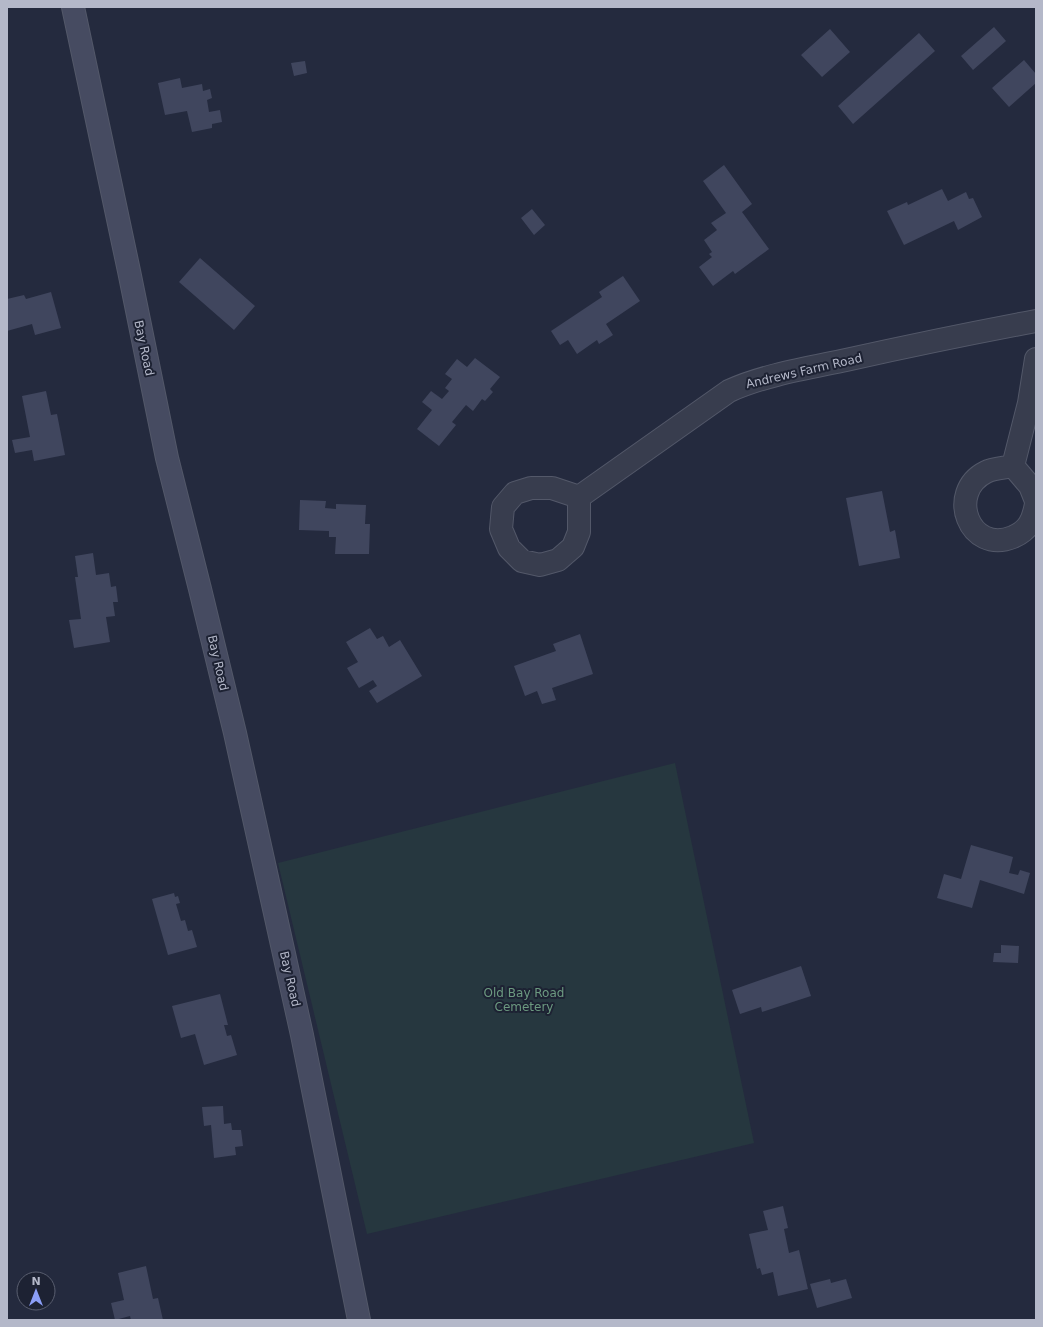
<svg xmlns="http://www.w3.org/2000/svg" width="1043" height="1327" viewBox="0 0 1043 1327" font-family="'DejaVu Sans',sans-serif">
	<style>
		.green { fill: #26373f }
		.building { fill: #40465e }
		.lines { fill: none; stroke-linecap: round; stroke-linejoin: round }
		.minor-casing { stroke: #535869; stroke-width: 24 }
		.secondary-casing { stroke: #535869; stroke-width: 24 }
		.minor { stroke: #383d4e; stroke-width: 22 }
		.secondary { stroke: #464b61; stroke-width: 22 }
		.labels { text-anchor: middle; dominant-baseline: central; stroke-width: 4; stroke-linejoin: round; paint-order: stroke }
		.street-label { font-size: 12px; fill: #b4b8c9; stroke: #1d2233 }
		.park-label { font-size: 12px; fill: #6c9a80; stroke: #1d2233 }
	</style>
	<rect width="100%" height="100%" fill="#242a3e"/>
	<path class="green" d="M 675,763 L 754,1143 L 367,1234 L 278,863 Z"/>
	<path class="building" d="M 994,27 L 1006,41 L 973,70 L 961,56 Z
		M 830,29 L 850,52 L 822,77 L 801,55 Z
		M 919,33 L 935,51 L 853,124 L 838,106 Z
		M 1024,60 L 1036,74 L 1036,83 L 1009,107 L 992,88 Z
		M 305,61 L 307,73 L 294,76 L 291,63 Z
		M 180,78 L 182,88 L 202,84 L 203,91 L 210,89 L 212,98 L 207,100 L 209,112 L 220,110 L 222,122 L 212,124 L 212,128 L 192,132 L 187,111 L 165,115 L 158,83 Z
		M 724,165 L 752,204 L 742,212 L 769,249 L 735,274 L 733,271 L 713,286 L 699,267 L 712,257 L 709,254 L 712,252 L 704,240 L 717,230 L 711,223 L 726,213 L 703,181 Z
		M 942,189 L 948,201 L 966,192 L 969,199 L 973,198 L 982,217 L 958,230 L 954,221 L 904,245 L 887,211 L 907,202 L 908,205 Z
		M 532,209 L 545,225 L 534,235 L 521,218 Z
		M 200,258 L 255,306 L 234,330 L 179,282 Z
		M 623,276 L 640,301 L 606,324 L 613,335 L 599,344 L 597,340 L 577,354 L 568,340 L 560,345 L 551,331 L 602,297 L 599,292 Z
		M 51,292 L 61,328 L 35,335 L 32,324 L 7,331 L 7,299 L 24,295 L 26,299 Z
		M 475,358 L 500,377 L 490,389 L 493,392 L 485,401 L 482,399 L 473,411 L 466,405 L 452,422 L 456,425 L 439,446 L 417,429 L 432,410 L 422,402 L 431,391 L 442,399 L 449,391 L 445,388 L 452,379 L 445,374 L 457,359 L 467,367 Z
		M 46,391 L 51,415 L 57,414 L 65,455 L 34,461 L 32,450 L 15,453 L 12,440 L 30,437 L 22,396 Z
		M 882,491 L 890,532 L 895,530 L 900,558 L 859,566 L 846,498 Z
		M 300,500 L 326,501 L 325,508 L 336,509 L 336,504 L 366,505 L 365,524 L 370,524 L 369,554 L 335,554 L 336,537 L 329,537 L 329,531 L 299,530 Z
		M 93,553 L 96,575 L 109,573 L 111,587 L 116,586 L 118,602 L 113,602 L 115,616 L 106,617 L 110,642 L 74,648 L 69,620 L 81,619 L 75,577 L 78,577 L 75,556 Z
		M 370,628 L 377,639 L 383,636 L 389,647 L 400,640 L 422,676 L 377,703 L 369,691 L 377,686 L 373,680 L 359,688 L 347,668 L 358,662 L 346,642 Z
		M 580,634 L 593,674 L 552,688 L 556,700 L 542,704 L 537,691 L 525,696 L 514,666 L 556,651 L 553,644 Z
		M 971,845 L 1013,857 L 1009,873 L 1018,875 L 1020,870 L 1030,873 L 1024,894 L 980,880 L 972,908 L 937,898 L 944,874 L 961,879 Z
		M 174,893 L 175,897 L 178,896 L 180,903 L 176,904 L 181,921 L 185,920 L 188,931 L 192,930 L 197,947 L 168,955 L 152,899 Z
		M 1001,945 L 1019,946 L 1018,963 L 993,962 L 994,953 L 1001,953 Z
		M 801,966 L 811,996 L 762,1012 L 761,1007 L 740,1014 L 732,990 Z
		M 220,994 L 228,1025 L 224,1025 L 227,1036 L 231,1035 L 237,1055 L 204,1065 L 195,1034 L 181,1038 L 172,1006 Z
		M 223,1106 L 224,1124 L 231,1123 L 232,1130 L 241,1130 L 243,1146 L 235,1147 L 236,1155 L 214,1158 L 211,1125 L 204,1126 L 202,1107 Z
		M 783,1206 L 788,1228 L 784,1229 L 789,1253 L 799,1250 L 808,1289 L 778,1296 L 773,1272 L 762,1275 L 760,1268 L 757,1269 L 749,1234 L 768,1230 L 763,1211 Z
		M 146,1266 L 153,1299 L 158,1298 L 163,1320 L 131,1320 L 130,1316 L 115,1320 L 111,1303 L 124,1300 L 118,1273 Z
		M 830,1279 L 831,1283 L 846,1279 L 852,1298 L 817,1308 L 810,1284 Z"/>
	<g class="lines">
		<defs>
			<path id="minor" d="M 1013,466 C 1004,468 993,468 986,472 C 946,492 969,555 1013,537 C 1029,530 1033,520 1036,504
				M 1013,466 L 1029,403 L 1036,359
				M 1013,466 L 1030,486 L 1036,501
				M 531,488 L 552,488 L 579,497 L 579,532 L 573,547 L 558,560 L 540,565 L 522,561 L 509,548 L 501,529 L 503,507 L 515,493 Z
				M 579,497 L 729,391 C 764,375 808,368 846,360 C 909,346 972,333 1036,321"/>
			<path id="secondary" d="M 73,7 L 129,271 L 167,458 L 200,589 L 235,733 L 302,1035 L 359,1320"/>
		</defs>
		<use href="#minor" class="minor-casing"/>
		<use href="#secondary" class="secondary-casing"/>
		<use href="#minor" class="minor"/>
		<use href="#secondary" class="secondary"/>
	</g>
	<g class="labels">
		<g class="street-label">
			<text transform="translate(144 348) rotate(78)">Bay Road</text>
			<text transform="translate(804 371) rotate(-13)">Andrews Farm Road</text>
			<text transform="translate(218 663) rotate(77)">Bay Road</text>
			<text transform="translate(290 979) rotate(77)">Bay Road</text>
		</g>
		<g class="park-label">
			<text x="524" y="993">Old Bay Road<tspan x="524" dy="14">Cemetery</tspan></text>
		</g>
	</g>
	<rect width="1043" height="1327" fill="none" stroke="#b4b8c9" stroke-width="16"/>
	<g transform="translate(36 1291)"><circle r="19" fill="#1d2233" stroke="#595e6f"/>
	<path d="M0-3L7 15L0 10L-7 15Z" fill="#8b9ef7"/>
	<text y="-6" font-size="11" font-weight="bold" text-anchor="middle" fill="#b4b8c9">N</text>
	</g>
</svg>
